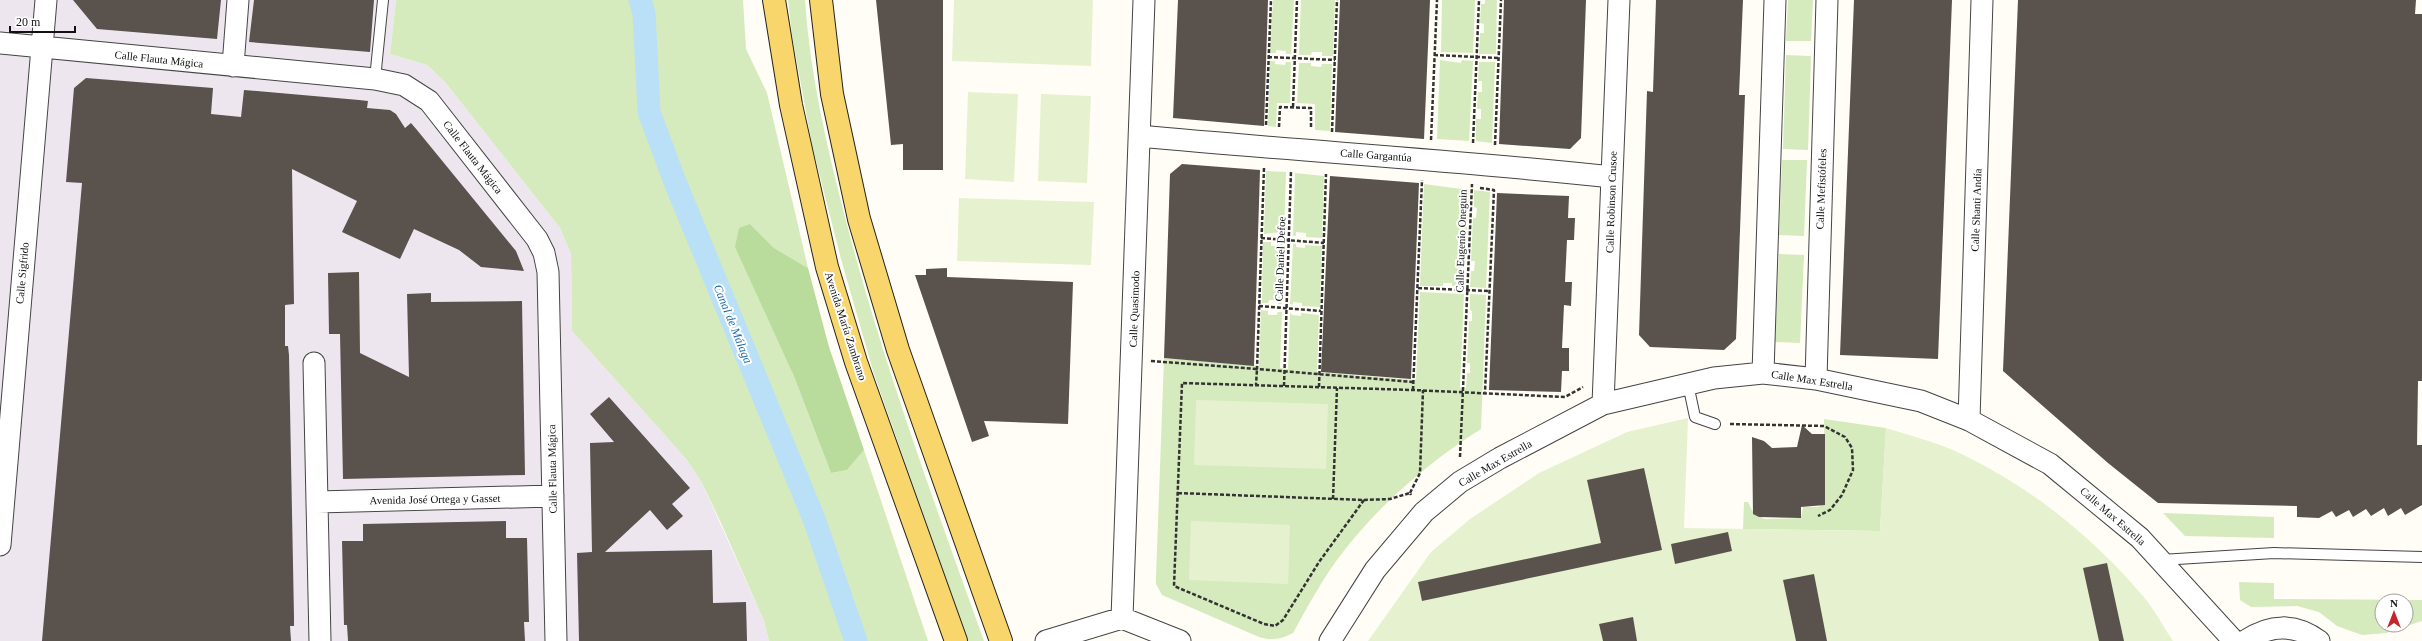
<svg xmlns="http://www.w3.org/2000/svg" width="2422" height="641" viewBox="0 0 2422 641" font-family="Georgia,serif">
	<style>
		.industrial { fill: #eee6ef }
		.green { fill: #d5ebbd; fill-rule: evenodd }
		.forest { fill: #b9dc9c }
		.pitch { fill: #e6f2cf }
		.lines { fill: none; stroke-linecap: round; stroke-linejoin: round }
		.canal { stroke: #b9e0f7; stroke-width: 23 }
		.building { fill: #5a524d }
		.lane-casing { stroke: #444; stroke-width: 12 }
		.street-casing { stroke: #444; stroke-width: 23 }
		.primary-casing { stroke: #222; stroke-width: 24 }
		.path { stroke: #333; stroke-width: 2.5; stroke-dasharray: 4 2; stroke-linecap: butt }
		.lane { stroke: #fff; stroke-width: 10 }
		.street { stroke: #fff; stroke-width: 21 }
		.primary { stroke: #f9d66b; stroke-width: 22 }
		.labels { text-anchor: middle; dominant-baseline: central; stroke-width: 4; stroke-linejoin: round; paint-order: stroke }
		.street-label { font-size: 11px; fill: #111; stroke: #fff }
		.water-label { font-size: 12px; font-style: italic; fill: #1768a6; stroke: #fff }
	</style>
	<rect width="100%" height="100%" fill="#fffdf5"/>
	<path class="industrial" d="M 0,0 L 396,0 L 390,54 L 427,65 L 445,82 L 560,228 L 571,254 L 572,331 L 687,460 L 702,483 L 764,621 L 769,641 L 0,641 Z"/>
	<path class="green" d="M 396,0 L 743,0 L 746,49 L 767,93 L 808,268 L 774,248 L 750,224 L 793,374 L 831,473 L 847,470 L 864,450 L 928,641 L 769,641 L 764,621 L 721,523 L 702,483 L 687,460 L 572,331 L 571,254 L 560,228 L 445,82 L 427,65 L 390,54 Z
		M 788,0 L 805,0 C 810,75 827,148 846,221 C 883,363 934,502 984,641 L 968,641 L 874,374 L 841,259 L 812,145 L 792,35 Z
		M 1273,0 L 1294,0 L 1291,54 L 1286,54 L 1286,51 L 1276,50 L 1276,53 L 1270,53 Z
		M 1301,0 L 1335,0 L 1333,56 L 1322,56 L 1322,52 L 1312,52 L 1311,55 L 1299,55 Z
		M 1442,0 L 1475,0 L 1473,53 L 1441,52 Z
		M 1485,0 L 1497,0 L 1496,54 L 1479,54 L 1480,33 L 1484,33 L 1484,24 L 1480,23 L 1481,4 L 1485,4 Z
		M 1788,0 L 1813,0 L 1811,41 L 1786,41 Z
		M 1786,55 L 1811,56 L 1808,150 L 1783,149 Z
		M 1440,60 L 1461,63 L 1462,60 L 1473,61 L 1469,141 L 1437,139 Z
		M 1270,61 L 1275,61 L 1275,64 L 1285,65 L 1286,62 L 1291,62 L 1290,103 L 1277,103 L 1276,127 L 1268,126 Z
		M 1479,62 L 1495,62 L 1492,143 L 1476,141 L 1476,119 L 1481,119 L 1481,109 L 1477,109 L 1478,92 L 1482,92 L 1482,81 L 1478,81 Z
		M 1299,63 L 1311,63 L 1311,66 L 1321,67 L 1322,64 L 1332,64 L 1330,131 L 1315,130 L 1315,104 L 1297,103 Z
		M 1782,160 L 1807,160 L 1804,236 L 1779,235 Z
		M 1266,171 L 1286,172 L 1284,236 L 1282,236 L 1281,232 L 1264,234 Z
		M 1295,173 L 1324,176 L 1322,238 L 1306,237 L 1306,233 L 1296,232 L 1296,236 L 1293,236 Z
		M 1424,184 L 1469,190 L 1464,287 L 1452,286 L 1452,283 L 1443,283 L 1443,286 L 1420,286 Z
		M 1474,190 L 1490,192 L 1486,288 L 1470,287 L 1471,271 L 1474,271 L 1475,261 L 1471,261 L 1473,218 L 1476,218 L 1477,208 L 1474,207 Z
		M 1263,242 L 1271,242 L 1271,246 L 1280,246 L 1281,243 L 1284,243 L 1282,304 L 1278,304 L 1278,300 L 1269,300 L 1268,303 L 1262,303 Z
		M 1293,244 L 1296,244 L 1296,247 L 1305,248 L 1305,245 L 1322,246 L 1320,307 L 1302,306 L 1302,303 L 1293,302 L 1293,305 L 1290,304 Z
		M 1779,254 L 1804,255 L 1800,343 L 1775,342 Z
		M 1420,292 L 1464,294 L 1460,388 L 1466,388 L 1467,373 L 1470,373 L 1470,363 L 1467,363 L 1469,321 L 1472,321 L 1472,311 L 1470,310 L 1470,294 L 1486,295 L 1481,429 C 1429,462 1381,503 1343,552 C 1324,576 1308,606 1293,633 C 1282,639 1272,641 1259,637 L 1162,595 L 1156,584 L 1156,577 L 1164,358 L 1259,366 L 1261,310 L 1268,311 L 1268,315 L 1277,315 L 1278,312 L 1282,312 L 1280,368 L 1288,369 L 1290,312 L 1292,315 L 1301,316 L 1301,313 L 1319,315 L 1317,372 L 1416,380 Z
		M 1824,419 L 1886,428 L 1880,531 L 1743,529 L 1744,502 L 1748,502 L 1754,514 L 1765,519 L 1801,518 L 1803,507 L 1818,507 L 1823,504 L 1825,498 Z
		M 2163,513 L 2274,517 L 2274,538 L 2185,536 Z
		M 2239,582 L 2274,583 L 2274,599 L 2422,600 L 2422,621 L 2386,633 L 2362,635 L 2337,626 L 2319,612 L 2297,606 L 2251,607 L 2240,600 ZM 2382,601 L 2406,601 L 2406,625 L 2382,625 Z"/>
	<path class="forest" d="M 750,224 L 774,248 L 808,268 L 829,347 L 864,450 L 847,470 L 831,473 L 793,374 L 735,247 L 739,228 Z"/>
	<path class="pitch" d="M 954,0 L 1093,0 L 1091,66 L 952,61 Z
		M 968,92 L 1018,94 L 1014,182 L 965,179 Z
		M 1041,94 L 1091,96 L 1087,183 L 1038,181 Z
		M 959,198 L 1094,202 L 1091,265 L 957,261 Z
		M 1196,400 L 1328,404 L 1326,469 L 1194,465 Z
		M 1688,418 L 1684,528 L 1880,531 L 1886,428 C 1908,435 1933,441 1955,451 C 2027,484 2091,535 2143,596 C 2154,609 2163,626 2173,641 L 1368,641 L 1431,552 L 1470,519 L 1539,473 L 1627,432 Z
		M 1191,521 L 1290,525 L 1288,584 L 1189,580 Z"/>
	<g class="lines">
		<path class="canal" d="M 640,0 L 644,13 L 649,112 L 675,182 L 814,519 L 856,641"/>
	</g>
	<path class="building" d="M 73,0 L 221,0 L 217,39 L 97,29 Z
		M 254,0 L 374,0 L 370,52 L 249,42 Z
		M 876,0 L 943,0 L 943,170 L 903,170 L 903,144 L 891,145 Z
		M 1178,0 L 1268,0 L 1264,126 L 1173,118 Z
		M 1340,0 L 1430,0 L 1424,139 L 1335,132 Z
		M 1504,0 L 1586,0 L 1581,138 L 1570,149 L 1499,144 Z
		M 1656,0 L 1743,0 L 1739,95 L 1745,95 L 1736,339 L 1724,350 L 1650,347 L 1639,335 L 1647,91 L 1653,92 Z
		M 1854,0 L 1952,0 L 1938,359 L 1840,355 Z
		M 2018,0 L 2416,0 L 2415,14 L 2422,14 L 2422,381 L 2418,381 L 2417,445 L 2422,445 L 2422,505 L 2405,515 L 2401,508 L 2388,516 L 2384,508 L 2371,516 L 2366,509 L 2353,517 L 2349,510 L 2336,517 L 2332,511 L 2319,518 L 2297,517 L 2297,506 L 2158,503 L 2108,463 L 2003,371 Z
		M 86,78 L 213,88 L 211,114 L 241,117 L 244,90 L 359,100 L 368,101 L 367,108 L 390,110 L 396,114 L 405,128 L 411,123 L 417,130 L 516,251 L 524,271 L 481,267 L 459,250 L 414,229 L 400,259 L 342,232 L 357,201 L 292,169 L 294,304 L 285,305 L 285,346 L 288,346 L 289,355 L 294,617 L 294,626 L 290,626 L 291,641 L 42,641 L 82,183 L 66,182 L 74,88 Z
		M 1182,164 L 1260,170 L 1254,366 L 1164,358 L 1170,174 Z
		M 1330,176 L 1419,183 L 1411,379 L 1321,372 Z
		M 1497,193 L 1569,196 L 1568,218 L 1575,218 L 1574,240 L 1567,240 L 1565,282 L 1572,282 L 1571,306 L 1564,305 L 1562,348 L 1569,348 L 1569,371 L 1562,371 L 1561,392 L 1489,390 Z
		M 947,268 L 947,277 L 1073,282 L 1068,424 L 984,421 L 989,436 L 972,442 L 915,275 L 926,275 L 926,269 Z
		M 359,272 L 360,353 L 409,377 L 407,294 L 431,293 L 431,302 L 522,301 L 525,475 L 343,479 L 340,334 L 329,334 L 328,273 Z
		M 609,397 L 690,488 L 672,504 L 683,516 L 667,530 L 650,510 L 605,552 L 712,550 L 713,603 L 746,602 L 747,641 L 579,641 L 577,553 L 592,552 L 590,443 L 614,442 L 590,414 Z
		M 1802,425 L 1812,434 L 1825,434 L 1825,505 L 1801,507 L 1801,518 L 1759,517 L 1753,514 L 1752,437 L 1764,441 L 1772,448 L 1797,447 Z
		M 1644,468 L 1662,550 L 1422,601 L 1418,582 L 1601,543 L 1587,480 Z
		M 506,521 L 506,538 L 527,538 L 529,622 L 524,622 L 525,641 L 348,641 L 347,625 L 344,625 L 342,541 L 363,541 L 363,524 Z
		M 1728,532 L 1732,551 L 1675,564 L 1671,544 Z
		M 2107,563 L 2124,641 L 2099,641 L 2083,568 Z
		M 1814,574 L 1827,641 L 1796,641 L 1783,580 Z
		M 1633,617 L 1637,641 L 1603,641 L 1599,624 Z"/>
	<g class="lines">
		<defs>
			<path id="lane" d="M 375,79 L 383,0
				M 1688,384 L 1695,417 L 1715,424
				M 2161,560 L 2274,553 L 2422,557"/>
			<path id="street" d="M 0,43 L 375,79 L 404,85 L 429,101 L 537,239 L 544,253 L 548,272 L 556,641
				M 233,66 L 238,0
				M 1140,136 C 1297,151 1455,160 1612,177
				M 314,363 L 320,641
				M 1763,373 L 1775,0
				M 1816,379 L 1827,0
				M 1603,404 L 1619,0
				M 1969,420 L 1982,0
				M 317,502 L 553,496
				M 0,545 L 46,0
				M 1122,618 L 1144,0
				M 1046,641 L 1122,618 L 1180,641
				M 1330,641 L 1375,570 L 1424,512 L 1460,482 L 1500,458 L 1603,404 L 1714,378 L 1763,373 L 1816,379 L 1921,401 L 1969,420 L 2050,464 L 2140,538 L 2234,641
				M 2245,641 C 2270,624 2295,623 2319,641"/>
			<path id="primary" d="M 774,0 L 791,105 L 827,267 L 856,362 L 956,641
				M 821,0 L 832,94 L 859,219 L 898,350 L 1001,641"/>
		</defs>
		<use href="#lane" class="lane-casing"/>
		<use href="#street" class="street-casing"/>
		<use href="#primary" class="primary-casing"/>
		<path class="path" d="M 1434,55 L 1499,58
			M 1268,57 L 1335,60
			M 1293,107 L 1297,0
			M 1266,125 L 1271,0
			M 1279,127 L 1280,107 L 1311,108 L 1311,129
			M 1332,132 L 1337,0
			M 1431,140 L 1437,0
			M 1473,143 L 1479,0
			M 1495,145 L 1501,0
			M 1264,168 L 1257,369 L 1413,382
			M 1480,188 L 1494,190 L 1485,392
			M 1261,238 L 1324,243
			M 1418,288 L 1490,291
			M 1259,306 L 1321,311
			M 1151,361 L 1257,369 L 1256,385
			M 1284,386 L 1291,171
			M 1319,387 L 1326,174
			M 1413,390 L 1422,180
			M 1730,424 L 1824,426 L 1845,437 L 1852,448 L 1853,470 L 1842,495 L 1830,510 L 1818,516
			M 1460,457 L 1472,184
			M 1178,493 L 1364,500 L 1390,499 L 1410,493 L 1411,495
			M 1410,493 L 1420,473 L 1423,390
			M 1333,499 L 1337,388
			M 1364,500 L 1319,562 L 1283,620 L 1275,626 L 1264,624 L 1174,586 L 1182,383 L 1413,390 L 1565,397 L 1583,387"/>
		<use href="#lane" class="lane"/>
		<use href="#street" class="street"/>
		<use href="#primary" class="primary"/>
	</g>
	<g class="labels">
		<g class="street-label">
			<text transform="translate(159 59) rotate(6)">Calle Flauta Mágica</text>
			<text transform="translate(1376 155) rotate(4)">Calle Gargantúa</text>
			<text transform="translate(473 157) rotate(52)">Calle Flauta Mágica</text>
			<text transform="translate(1821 189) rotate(-88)">Calle Mefistófeles</text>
			<text transform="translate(1611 202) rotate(-88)">Calle Robinson Crusoe</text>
			<text transform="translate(1976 210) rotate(-88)">Calle Shanti Andía</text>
			<text transform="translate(1461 241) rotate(-88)">Calle Eugenio Oneguin</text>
			<text transform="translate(1280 259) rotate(-88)">Calle Daniel Defoe</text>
			<text transform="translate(22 273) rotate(-85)">Calle Sigfrido</text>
			<text transform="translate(1134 309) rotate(-88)">Calle Quasimodo</text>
			<text transform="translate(846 326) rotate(72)">Avenida María Zambrano</text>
			<text transform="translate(1812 380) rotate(9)">Calle Max Estrella</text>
			<text transform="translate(1495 463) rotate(-30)">Calle Max Estrella</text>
			<text transform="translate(552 469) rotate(-91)">Calle Flauta Mágica</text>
			<text transform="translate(435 499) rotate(-1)">Avenida José Ortega y Gasset</text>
			<text transform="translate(2113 516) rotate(41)">Calle Max Estrella</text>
		</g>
		<g class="water-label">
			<text transform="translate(733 324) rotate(68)">Canal de Málaga</text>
		</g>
	</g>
	<g transform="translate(2394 613)"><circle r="19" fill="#ffffff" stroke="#a0a0a0"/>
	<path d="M0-3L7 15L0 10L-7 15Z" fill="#c4262e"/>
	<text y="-6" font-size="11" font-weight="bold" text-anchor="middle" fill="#111111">N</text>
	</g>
	<path d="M10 26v6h65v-6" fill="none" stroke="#111111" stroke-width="2"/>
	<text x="16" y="26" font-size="12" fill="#111111" stroke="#ffffff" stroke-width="3" paint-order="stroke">20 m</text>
</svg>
